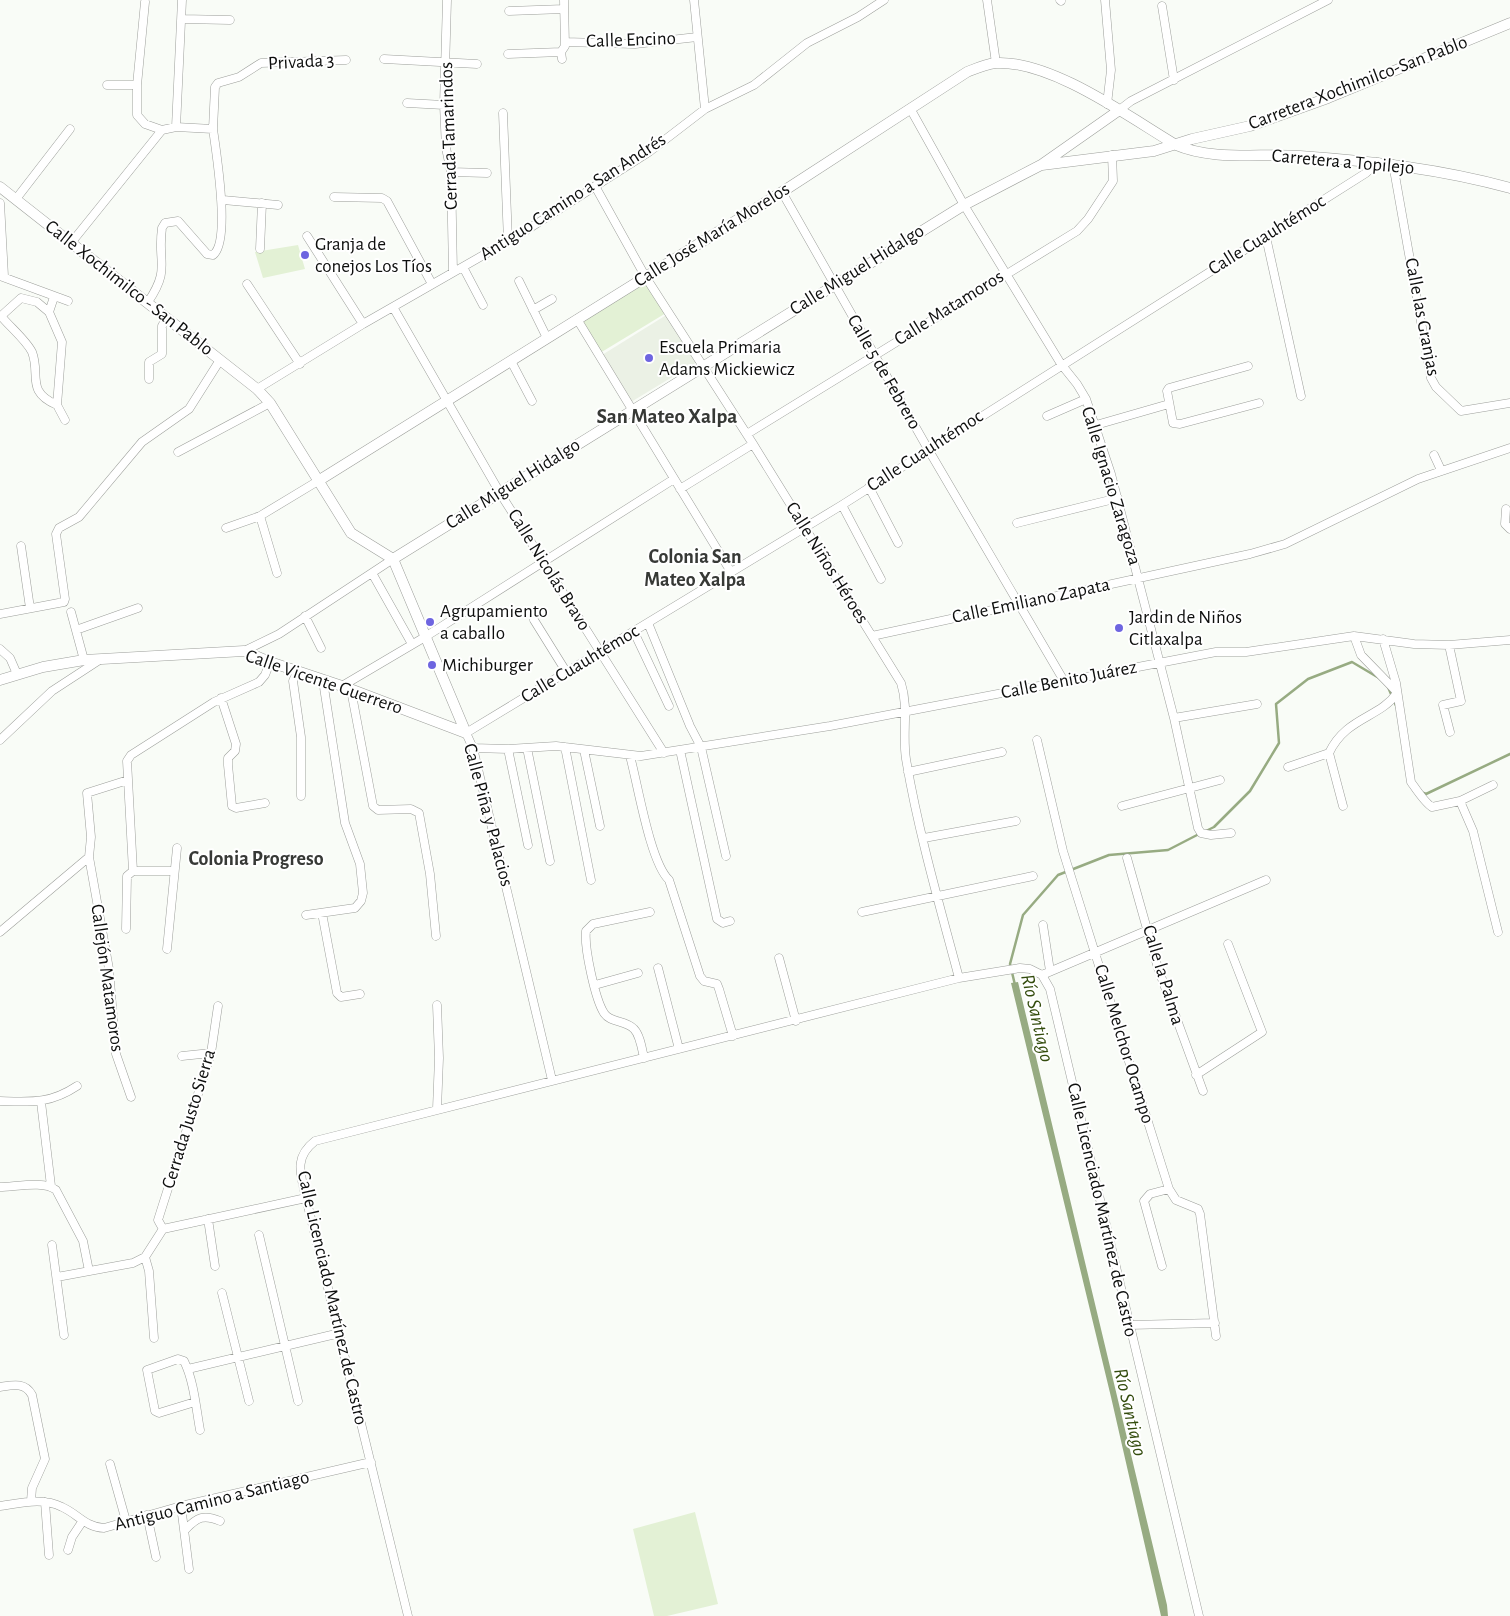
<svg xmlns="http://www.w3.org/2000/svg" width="1510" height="1616" viewBox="0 0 1510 1616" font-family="'Alegreya Sans',sans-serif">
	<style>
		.built { fill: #ebf1e5 }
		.green { fill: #e3f1d5 }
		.water { fill: #97ab82 }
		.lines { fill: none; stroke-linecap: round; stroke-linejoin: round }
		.stream { stroke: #97ab82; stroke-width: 2.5 }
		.street-casing { stroke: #9d9f9b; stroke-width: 9 }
		.secondary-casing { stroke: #9d9f9b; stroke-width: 11 }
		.street { stroke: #fff; stroke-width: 8 }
		.secondary { stroke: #fff; stroke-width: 10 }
		.poi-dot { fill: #6e65e0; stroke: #fff; stroke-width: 2 }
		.labels { text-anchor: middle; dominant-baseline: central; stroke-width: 4; stroke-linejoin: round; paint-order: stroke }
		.street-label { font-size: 19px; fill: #0e0f0e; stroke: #fff }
		.poi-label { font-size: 19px; fill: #0e0f0e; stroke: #fff; text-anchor: start }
		.neighbourhood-label { font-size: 20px; font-weight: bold; fill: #373936; stroke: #fff }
		.water-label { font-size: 20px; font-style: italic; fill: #334c0d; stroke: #fff }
		.quarter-label { font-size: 21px; font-weight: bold; fill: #373936; stroke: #fff }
	</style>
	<rect width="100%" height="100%" fill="#f9fcf7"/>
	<path class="built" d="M 668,314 L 697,362 L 631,402 L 602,355 Z"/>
	<path class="green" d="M 298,245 L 305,269 L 263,278 L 255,252 Z
		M 647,280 L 666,313 L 600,353 L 580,321 Z
		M 695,1512 L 718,1604 L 667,1616 L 654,1616 L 633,1529 Z"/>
	<path class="water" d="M 1018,982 L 1167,1605 L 1168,1616 L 1161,1616 L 1111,1397 L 1011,983 Z"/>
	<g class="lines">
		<path class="stream" d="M 1388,687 L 1397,708
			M 1421,792 L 1426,794 L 1510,754
			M 1204,832 L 1214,827 L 1250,791 L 1279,743 L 1276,704 L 1308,679 L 1352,662 L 1379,678
			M 1015,985 L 1010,964 L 1023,915 L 1058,875 L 1109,855 L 1168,850 L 1199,834"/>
		<defs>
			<path id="street" d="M 447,0 L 444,105 L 446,148 L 451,172 L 453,272
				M 694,0 L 705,109
				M 987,0 L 996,63
				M 1060,0 L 1061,1
				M 1105,0 L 1111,70 L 1107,104
				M 145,2 L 137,85 L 137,115 L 145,124 L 162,130 L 176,127 L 213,129 C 216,151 231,242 213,255 L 207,254 L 178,221 L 165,223 L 162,228 C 157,263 171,268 148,302
				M 1162,6 L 1174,80
				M 509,11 L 564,9
				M 182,19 L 230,20
				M 565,42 L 635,44 L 697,37
				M 508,54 L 561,52
				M 384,59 L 477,64
				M 562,59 L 561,52 L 565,46 L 564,0
				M 107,85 L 137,85
				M 407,103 L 444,105
				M 911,110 L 964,205 L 1061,364 L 1077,384 L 1086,399 L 1111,474 L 1174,718 L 1198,828 L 1201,833 L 1211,835 L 1231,833
				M 1118,111 L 1131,101 L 1328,0
				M 503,113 L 508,241
				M 176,127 L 182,0
				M 213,129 L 215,87 L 218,83 L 239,77 L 261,63 L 346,60
				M 1393,164 L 1431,378 L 1436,387 L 1461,411 L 1510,403
				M 451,172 L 487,173
				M 595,186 L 645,276 L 753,444 L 901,683 C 909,708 902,733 906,759 C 918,831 940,907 959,978
				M 782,192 L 928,449 L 1064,681
				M 334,197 L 382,198 L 387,201 L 432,284
				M 16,199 L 70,129
				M 223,200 L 278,205
				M 0,203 L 4,276
				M 307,236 L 363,324
				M 1266,237 L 1301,396
				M 71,243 L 162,130
				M 260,249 L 262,203
				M 463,267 L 483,305
				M 0,276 L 68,301
				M 519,281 L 547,338
				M 247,284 L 300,364
				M 54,297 L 49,312 L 62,342 L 57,405 L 65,420
				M 393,307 L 500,493 L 664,753
				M 533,310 L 552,299
				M 1,316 C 10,327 26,340 32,352 C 41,375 25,391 57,405
				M 0,317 L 21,298 L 37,302 L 49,312
				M 577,319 L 731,572
				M 511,361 L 532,401
				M 1248,366 L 1169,388 L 1167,391 L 1173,423 L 1180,424 L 1259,403
				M 149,379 L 149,362 L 162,354 L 162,326 L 166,319
				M 257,389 L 363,324 L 522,233 L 649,152 L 705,109 L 754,85 L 807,43 L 858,17 L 884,0
				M 1047,416 L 1086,399
				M 1096,425 L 1169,404
				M 747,434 L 1077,231 L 1088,219 L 1113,181 L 1112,155
				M 178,452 L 270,403
				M 1434,455 L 1441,470
				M 869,487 L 898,543
				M 680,489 L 753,444
				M 842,505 L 881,579
				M 1506,509 L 1505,524 L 1510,529
				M 260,516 L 277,573
				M 1017,523 L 1118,498
				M 226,528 L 260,516 L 318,481
				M 21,546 L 30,608
				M 372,573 L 412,644
				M 71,612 L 84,660
				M 0,614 L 64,602 L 65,599 L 56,534 L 59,528 L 79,517 L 142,442 L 189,409 L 220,360
				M 305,616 L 321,648
				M 534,620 L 567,673
				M 648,623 L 690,726 L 701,747 L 726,856
				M 76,630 L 138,608
				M 634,632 L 669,706
				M 872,636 L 1250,554 L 1285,544 L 1418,479 L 1510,448
				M 1354,636 L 1361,655 L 1396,691
				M 1383,639 L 1396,683 L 1411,782 C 1416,789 1425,803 1432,807 L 1460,801 L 1493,785
				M 1449,645 L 1461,701 L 1443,705 L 1450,732
				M 0,649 L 10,658 L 17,674
				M 244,651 L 279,634 L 393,559
				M 297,672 L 293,681 L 301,737 L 301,796
				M 342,686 L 425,637 L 674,479
				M 351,690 L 373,806 L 378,810 L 411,809 L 419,813 L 430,874 L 436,936
				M 221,698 L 236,744 L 235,751 L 228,758 L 228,765 L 232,806 L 236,808 L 265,803
				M 1174,718 L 1257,704
				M 0,740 L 52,691 L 101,659
				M 1037,740 L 1063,851 L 1169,1189 L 1176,1200 L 1198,1209 L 1200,1214 L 1216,1336
				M 565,747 L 591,880
				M 473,748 L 508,749 L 556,746 L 641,756 L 830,726 L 1216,652 L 1246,652 L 1354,636 L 1414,644 L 1449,645 L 1510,640
				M 527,748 L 550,861
				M 508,749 L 528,845
				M 584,750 L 600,826
				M 680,750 L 717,919 L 723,923 L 730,921
				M 1329,753 L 1343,806
				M 630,756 C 638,785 650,862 669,880 L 700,976 L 704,981 L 717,984 L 719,989 L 733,1036
				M 1288,767 L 1329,753 C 1346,717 1380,718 1397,693
				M 908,772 L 1002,752
				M 1460,801 L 1473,831 L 1498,932
				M 1122,806 L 1220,780
				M 924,838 L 1016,821
				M 89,857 L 109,969 L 116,1054 L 131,1097
				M 1127,858 L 1158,968 L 1203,1091
				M 133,871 L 174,871
				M 862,912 L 1033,876
				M 322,913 L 337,993 L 341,997 L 360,994
				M 306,915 L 355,908 L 361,901 L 363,893 L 360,864 L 345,823 L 323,681
				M 1043,925 L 1050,971
				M 126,929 L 127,876 L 133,871 L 127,761 L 131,755 L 214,702 L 259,682 L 265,675 L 270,662
				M 0,932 L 89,857 L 91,837 L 87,793 L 128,780
				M 167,949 L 177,848
				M 779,958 L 796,1021
				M 658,968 L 679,1049
				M 1042,975 L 1266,880
				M 595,985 L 638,973
				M 182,1056 L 211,1053
				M 644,1058 C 642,1049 640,1035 634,1029 C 626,1020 610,1023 604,1013 C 595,999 584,947 586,931 L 593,924 L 650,912
				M 1196,1075 L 1262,1032 L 1228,944
				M 552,1080 L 473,748 L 466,733 L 842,505 L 1366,173 L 1378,162
				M 0,1101 C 31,1102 50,1104 77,1086
				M 41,1102 L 51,1186
				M 437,1109 L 439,1058 L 437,1005
				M 0,1187 C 15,1187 44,1180 56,1190 L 83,1241 L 89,1271
				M 208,1219 L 215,1266
				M 163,1229 L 158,1220 L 211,1053 L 218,1006
				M 163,1229 L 306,1198
				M 259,1235 L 298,1401
				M 52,1245 L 64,1335
				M 1162,1266 L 1144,1201 L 1150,1194 L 1169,1189
				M 57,1277 L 133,1263 L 145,1257
				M 222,1293 L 249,1401
				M 1129,1325 L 1215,1323
				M 154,1338 L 149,1271 L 145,1257 L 163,1229
				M 188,1369 L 340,1333
				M 0,1387 C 13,1385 25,1382 32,1395 L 45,1459 L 32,1488 L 31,1501
				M 195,1402 L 159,1413 L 155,1411 L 147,1370 L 178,1359 L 184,1361 C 194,1381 196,1408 200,1430
				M 110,1464 L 126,1521
				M 45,1502 L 49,1555
				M 0,1506 C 21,1503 43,1497 62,1507 C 78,1514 85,1527 104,1528 L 181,1506 L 371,1462
				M 181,1506 L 189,1569
				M 147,1515 L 156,1557
				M 185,1530 C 197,1517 204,1514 220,1521
				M 68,1550 L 72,1537 L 82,1522
				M 408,1616 L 306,1198 C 301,1175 293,1158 315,1141 L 959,978 L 1020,968 L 1030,969 L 1042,975 L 1050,989 L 1199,1616"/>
			<path id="secondary" d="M 1042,165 L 1154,151 L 1192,139 L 1250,126 L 1328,98 L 1510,23
				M 0,187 L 257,389 L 270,403 L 351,533 L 393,559
				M 318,481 L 782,192 L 967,72 C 977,68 986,64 996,63 C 1051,60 1129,117 1176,145 C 1213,161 1260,153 1300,156 C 1371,161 1441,169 1510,188
				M 393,559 L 964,205 L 1041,165 L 1118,111
				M 393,559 L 466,733
				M 0,680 L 43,667 L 84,660 L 244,651 L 270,662 L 342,686 L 466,733"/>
		</defs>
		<use href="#street" class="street-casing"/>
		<use href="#secondary" class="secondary-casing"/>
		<use href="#street" class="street"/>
		<use href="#secondary" class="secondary"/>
	</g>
	<g class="poi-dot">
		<circle cx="305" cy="255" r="5"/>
		<circle cx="649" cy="358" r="5"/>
		<circle cx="430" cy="622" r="5"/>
		<circle cx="1119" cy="628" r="5"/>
		<circle cx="432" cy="665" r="5"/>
	</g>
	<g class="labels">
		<g class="street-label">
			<text transform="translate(631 40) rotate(-2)">Calle Encino</text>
			<text transform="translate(301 62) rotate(-3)">Privada 3</text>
			<text transform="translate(1358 83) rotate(-21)">Carretera Xochimilco-San Pablo</text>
			<text transform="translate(449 136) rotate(-92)">Cerrada Tamarindos</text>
			<text transform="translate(1343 162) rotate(5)">Carretera a Topilejo</text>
			<text transform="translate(573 197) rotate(-33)">Antiguo Camino a San Andrés</text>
			<text transform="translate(712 235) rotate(-32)">Calle José María Morelos</text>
			<text transform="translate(1267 235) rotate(-32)">Calle Cuauhtémoc</text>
			<text transform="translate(857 270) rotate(-32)">Calle Miguel Hidalgo</text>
			<text transform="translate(129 288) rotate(38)">Calle Xochimilco - San Pablo</text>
			<text transform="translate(949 308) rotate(-32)">Calle Matamoros</text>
			<text transform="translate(1422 317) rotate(79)">Calle las Granjas</text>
			<text transform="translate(884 372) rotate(60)">Calle 5 de Febrero</text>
			<text transform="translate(925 451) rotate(-33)">Calle Cuauhtémoc</text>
			<text transform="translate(513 484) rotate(-32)">Calle Miguel Hidalgo</text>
			<text transform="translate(1111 486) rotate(73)">Calle Ignacio Zaragoza</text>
			<text transform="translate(827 563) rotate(58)">Calle Niños Héroes</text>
			<text transform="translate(549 570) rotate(58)">Calle Nicolás Bravo</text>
			<text transform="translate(1031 601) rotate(-12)">Calle Emiliano Zapata</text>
			<text transform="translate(580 664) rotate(-31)">Calle Cuauhtémoc</text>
			<text transform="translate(1069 680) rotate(-11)">Calle Benito Juárez</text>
			<text transform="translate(324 682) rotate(19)">Calle Vicente Guerrero</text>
			<text transform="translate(488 815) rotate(75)">Calle Piña y Palacios</text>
			<text transform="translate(1163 975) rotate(73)">Calle la Palma</text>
			<text transform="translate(107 978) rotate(82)">Callejón Matamoros</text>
			<text transform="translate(1124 1044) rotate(73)">Calle Melchor Ocampo</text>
			<text transform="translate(189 1119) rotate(-73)">Cerrada Justo Sierra</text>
			<text transform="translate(1102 1210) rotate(77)">Calle Licenciado Martínez de Castro</text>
			<text transform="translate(332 1298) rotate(77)">Calle Licenciado Martínez de Castro</text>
			<text transform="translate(212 1501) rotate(-14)">Antiguo Camino a Santiago</text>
		</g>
		<g class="poi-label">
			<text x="315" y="244">Granja de<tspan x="315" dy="22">conejos Los Tíos</tspan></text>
			<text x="659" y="347">Escuela Primaria<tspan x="659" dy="22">Adams Mickiewicz</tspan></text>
			<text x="440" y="611">Agrupamiento<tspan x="440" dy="22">a caballo</tspan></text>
			<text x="1129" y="617">Jardin de Niños<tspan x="1129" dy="22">Citlaxalpa</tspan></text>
			<text x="442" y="665">Michiburger</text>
		</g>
		<g class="neighbourhood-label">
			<text x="695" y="557">Colonia San<tspan x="695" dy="23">Mateo Xalpa</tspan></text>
			<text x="256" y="859">Colonia Progreso</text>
		</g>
		<g class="water-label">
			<text transform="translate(1037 1018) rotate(77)">Río Santiago</text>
			<text transform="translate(1130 1412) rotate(77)">Río Santiago</text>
		</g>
		<g class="quarter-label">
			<text x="667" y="416">San Mateo Xalpa</text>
		</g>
	</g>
</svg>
